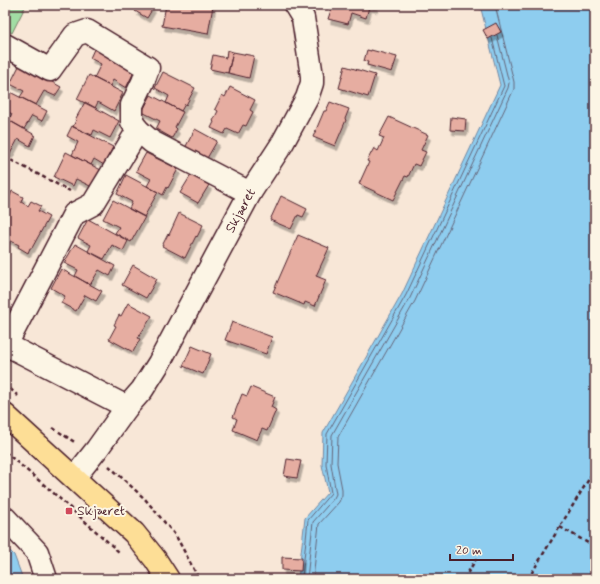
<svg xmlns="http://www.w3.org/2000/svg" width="600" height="584" viewBox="0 0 600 584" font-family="Mynerve,sans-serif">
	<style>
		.green { fill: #a1dea4; stroke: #767e68 }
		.water { fill: #8ecdef; stroke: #7387a1 }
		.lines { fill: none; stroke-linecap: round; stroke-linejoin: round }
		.shore { stroke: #656579; stroke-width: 1 }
		.building { fill: #e6ada1; stroke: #4a1f2b; filter: url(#shadow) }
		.minor-casing { stroke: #4a1f2b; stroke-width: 25 }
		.major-casing { stroke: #4a1f2b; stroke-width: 25 }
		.path { stroke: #4a1f2b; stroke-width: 2.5; stroke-dasharray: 4 3; stroke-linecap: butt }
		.minor { stroke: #fcf5e5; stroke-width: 22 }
		.major { stroke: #fdde96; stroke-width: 22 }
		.poi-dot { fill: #d1495b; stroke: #fcf5e5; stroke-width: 1.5 }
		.labels { text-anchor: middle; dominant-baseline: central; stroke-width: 4; stroke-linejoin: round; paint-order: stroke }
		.street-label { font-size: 14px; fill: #4a1f2b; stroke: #fcf5e5 }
		.poi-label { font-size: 14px; fill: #4a1f2b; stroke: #fcf5e5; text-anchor: start }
	</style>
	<defs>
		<filter id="shadow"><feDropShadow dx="2.5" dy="4.5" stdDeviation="0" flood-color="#0004"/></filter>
	</defs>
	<rect width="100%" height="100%" fill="#f8e7d7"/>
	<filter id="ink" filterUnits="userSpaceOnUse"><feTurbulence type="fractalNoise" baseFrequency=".025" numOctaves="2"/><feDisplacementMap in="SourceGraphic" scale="8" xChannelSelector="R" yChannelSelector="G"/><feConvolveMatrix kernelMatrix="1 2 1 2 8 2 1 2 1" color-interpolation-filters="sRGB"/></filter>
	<g filter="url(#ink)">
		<path class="green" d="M 5,5 L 26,5 L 12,33 L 5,29 Z"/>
		<path class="water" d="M 480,5 L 595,5 L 595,579 L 298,579 L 305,518 L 328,492 L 322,465 L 323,433 L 402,294 L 500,85 Z
			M 5,546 L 14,555 L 23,579 L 5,579 Z"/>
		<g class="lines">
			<path class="shore" d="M 302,579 L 308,520 L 331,493 L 326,464 L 327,434 L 406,295 L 504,86 L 492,38
				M 307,579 L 313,522 L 334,498 L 336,494 L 331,464 L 332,435 L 410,298 L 508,88 L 509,83 L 497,35
				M 313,579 L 319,524 L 339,502 L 342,495 L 342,489 L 337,463 L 338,437 L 415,301 L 514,89 L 514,82 L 495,5"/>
		</g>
		<path class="building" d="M 138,5 L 148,5 L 153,8 L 147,18 L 135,11 Z
			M 166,5 L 213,6 L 208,34 L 162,26 Z
			M 329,5 L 376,5 L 375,8 L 369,7 L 366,18 L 351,13 L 348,24 L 328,19 L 332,7 L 328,6 Z
			M 496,23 L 501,32 L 488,39 L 483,30 Z
			M 95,47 L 136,68 L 126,88 L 113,80 L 110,86 L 94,78 L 101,64 L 90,58 Z
			M 227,50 L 233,52 L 228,73 L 210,69 L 213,55 L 226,58 Z
			M 367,50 L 371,51 L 371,50 L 397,57 L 392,72 L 367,65 L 368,62 L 364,61 Z
			M 233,52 L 254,56 L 249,78 L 228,73 Z
			M 20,64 L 61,87 L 55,96 L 44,91 L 36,105 L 20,97 L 24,91 L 10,84 Z
			M 345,66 L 375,75 L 368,97 L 339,88 Z
			M 163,72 L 195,88 L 186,105 L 185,104 L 181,111 L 166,103 L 169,96 L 155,88 Z
			M 89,75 L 123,93 L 114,111 L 98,102 L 95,108 L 77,99 Z
			M 230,87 L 255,100 L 250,110 L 253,112 L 246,126 L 243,125 L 238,134 L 227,129 L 224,134 L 211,128 L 214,122 L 213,121 L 218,111 L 215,109 L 222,95 L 225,97 Z
			M 6,90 L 47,111 L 42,121 L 32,116 L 24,129 L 8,120 L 12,114 L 5,110 Z
			M 151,95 L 183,112 L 175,127 L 177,129 L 172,138 L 156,129 L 160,121 L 142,112 Z
			M 85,102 L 119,121 L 110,138 L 94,130 L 92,135 L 73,127 L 76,120 L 75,120 Z
			M 330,102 L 349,109 L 345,119 L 346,120 L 335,146 L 313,137 L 324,111 L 326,111 Z
			M 389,117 L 428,135 L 421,150 L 426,152 L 419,166 L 414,164 L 408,177 L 405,176 L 393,200 L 359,184 L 369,162 L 367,161 L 374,148 L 378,151 L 384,138 L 379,136 Z
			M 451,117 L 466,119 L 465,131 L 450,130 Z
			M 5,118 L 35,135 L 30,146 L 18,139 L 10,154 L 5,151 Z
			M 72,126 L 113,147 L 104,165 L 94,159 L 91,165 L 72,155 L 78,142 L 67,136 Z
			M 195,129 L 217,141 L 206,160 L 185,148 Z
			M 66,152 L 101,170 L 92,187 L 76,179 L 73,186 L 54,177 Z
			M 146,153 L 178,169 L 168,188 L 167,187 L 163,195 L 147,186 L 151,179 L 136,171 Z
			M 126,175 L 158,192 L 144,217 L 129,209 L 132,202 L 117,194 Z
			M 191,175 L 209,185 L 198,203 L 180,193 Z
			M 12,191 L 23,197 L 21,202 L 28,206 L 31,201 L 41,206 L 38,211 L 49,217 L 32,248 L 30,248 L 28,253 L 18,247 L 19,245 L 5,238 L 5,194 L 10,196 Z
			M 281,196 L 307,209 L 303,217 L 298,215 L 291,229 L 270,220 Z
			M 113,200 L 145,217 L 131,242 L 115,233 L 119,227 L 103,219 Z
			M 179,213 L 203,225 L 197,237 L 196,236 L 185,258 L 162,246 L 168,234 L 169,235 Z
			M 88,219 L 128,241 L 123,251 L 112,245 L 104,259 L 88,251 L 91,245 L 78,238 Z
			M 298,235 L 329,248 L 316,276 L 326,280 L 315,306 L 305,302 L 304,305 L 273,292 Z
			M 75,244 L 115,266 L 110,276 L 99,270 L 90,285 L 75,276 L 78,270 L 64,263 Z
			M 133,265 L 157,279 L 146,298 L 122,285 Z
			M 61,269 L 102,291 L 96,301 L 85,295 L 76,311 L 61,303 L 65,296 L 51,288 Z
			M 128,303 L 152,316 L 138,338 L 140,339 L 133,352 L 109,339 L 116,326 L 114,325 L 119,315 L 121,316 Z
			M 232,322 L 272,337 L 266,354 L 225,340 Z
			M 192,346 L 211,354 L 203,374 L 183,366 Z
			M 251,387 L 275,397 L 271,407 L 276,410 L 267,431 L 262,429 L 257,440 L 233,430 L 237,419 L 233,417 L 242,394 L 247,396 Z
			M 287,459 L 301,461 L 297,478 L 284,476 Z
			M 282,557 L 302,558 L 301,571 L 282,570 Z"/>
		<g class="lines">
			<defs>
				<g id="minor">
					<path d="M 5,45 L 50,70 L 75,35 L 87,31 L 148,68 L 143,82 L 132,105 L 132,122 L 138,130 L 152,142 L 250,193"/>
					<path d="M 5,344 L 127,407"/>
					<path d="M 6,345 L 74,214 L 93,204 L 138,130"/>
					<path id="s1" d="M 74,478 L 97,449 L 127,407 L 142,390 L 159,363 L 250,193 L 282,144 L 307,98 L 312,83 L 312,76 L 303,18 L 295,5"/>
					<path d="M 5,518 L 37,552 L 46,579"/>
				</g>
				<path id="major" d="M 5,415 L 134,533 L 155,559 L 168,579"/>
			</defs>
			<use href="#minor" class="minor-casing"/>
			<use href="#major" class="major-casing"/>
			<path class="path" d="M 5,157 L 70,191
				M 5,384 L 18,396
				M 53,428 L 76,443
				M 5,452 L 49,489 L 119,552
				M 109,466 L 145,499 L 176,536 L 199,579
				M 560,527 L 595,547
				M 464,579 L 476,559
				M 528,579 L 595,469"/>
			<use href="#minor" class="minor"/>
			<use href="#major" class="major"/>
		</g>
	</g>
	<rect class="poi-dot" x="65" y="507" width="8" height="8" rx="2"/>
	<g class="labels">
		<g class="street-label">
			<text stroke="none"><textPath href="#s1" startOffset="316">Skjæret</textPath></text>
		</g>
		<g class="poi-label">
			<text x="77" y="511">Skjæret</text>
		</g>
	</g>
	<rect width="600" height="584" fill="none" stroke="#fcf5e5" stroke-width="20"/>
	<rect x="10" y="10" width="580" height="564" fill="none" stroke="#4a1f2b" stroke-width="1.5" filter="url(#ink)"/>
	<path d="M450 554v6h63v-6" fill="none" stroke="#4a1f2b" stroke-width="2"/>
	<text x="456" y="554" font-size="12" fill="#4a1f2b" stroke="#fcf5e5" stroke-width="3" paint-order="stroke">20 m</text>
</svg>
